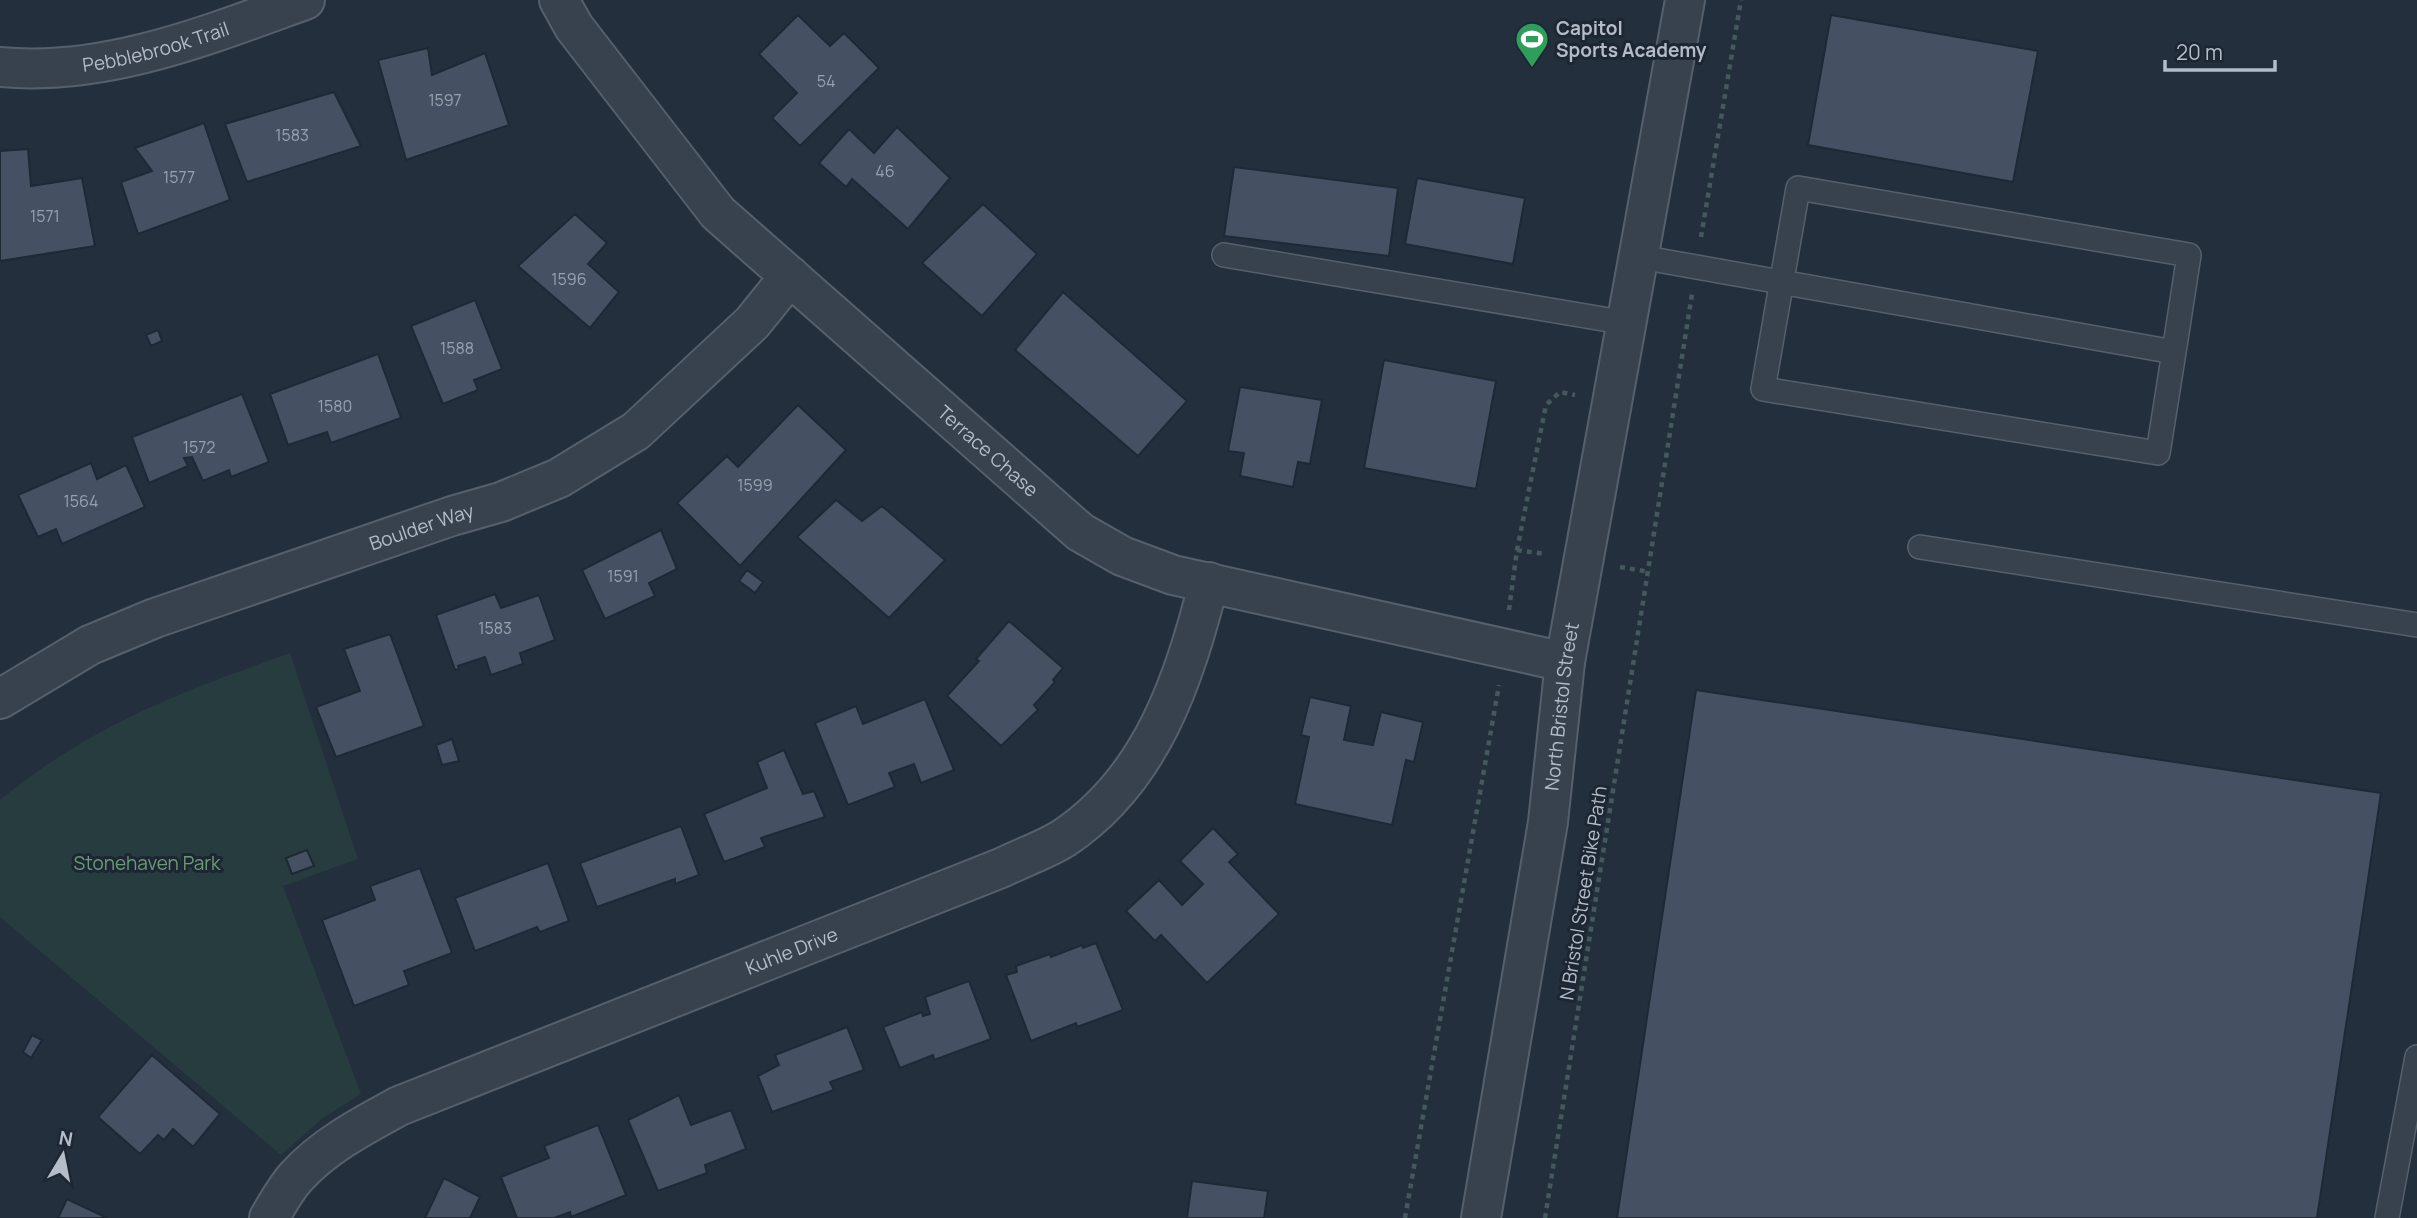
<svg xmlns="http://www.w3.org/2000/svg" width="2417" height="1218" viewBox="0 0 2417 1218" font-family="Manrope,sans-serif">
	<style>
		.green { fill: #263c3f }
		.building { fill: #455162; stroke: #1f2835; stroke-width: 2 }
		.lines { fill: none; stroke-linecap: round; stroke-linejoin: round }
		.service-casing { stroke: #565f6c; stroke-width: 26 }
		.minor-casing { stroke: #565f6c; stroke-width: 42 }
		.tertiary-casing { stroke: #565f6c; stroke-width: 42 }
		.path { stroke: #44595c; stroke-width: 4.5; stroke-dasharray: 5 5; stroke-linecap: butt }
		.service { stroke: #38414e; stroke-width: 23 }
		.minor { stroke: #38414e; stroke-width: 38 }
		.tertiary { stroke: #38414e; stroke-width: 38 }
		.labels { text-anchor: middle; dominant-baseline: central; stroke-width: 6; stroke-linejoin: round; paint-order: stroke }
		.number-label { font-size: 16px; fill: #98a1af }
		.poi-label { font-size: 19px; font-weight: bold; fill: #b4bcc9; stroke: #1d2633; text-anchor: start }
		.street-label { font-size: 19px; fill: #b4bcc9; stroke: #1d2633 }
		.park-label { font-size: 19px; fill: #6b9a76; stroke: #1d2633 }
	</style>
	<rect width="100%" height="100%" fill="#242f3e"/>
	<path class="green" d="M 290,653 L 358,859 L 283,886 L 361,1094 L 323,1118 L 281,1155 L 0,917 L 0,800 C 91,725 181,692 290,653 Z"/>
	<path class="building" d="M 798,15 L 830,46 L 844,33 L 879,68 L 800,146 L 772,118 L 797,93 L 759,54 Z
		M 1831,15 L 2038,51 L 2013,182 L 1808,145 Z
		M 428,48 L 432,75 L 485,53 L 509,125 L 406,160 L 378,60 Z
		M 334,92 L 361,146 L 247,182 L 225,124 Z
		M 204,123 L 230,200 L 138,234 L 121,182 L 152,171 L 135,148 Z
		M 897,127 L 950,178 L 908,229 L 852,179 L 846,187 L 819,163 L 849,129 L 874,153 Z
		M 28,149 L 31,186 L 82,178 L 95,246 L 0,261 L 0,151 Z
		M 1234,167 L 1398,188 L 1389,256 L 1224,236 Z
		M 1417,178 L 1525,198 L 1513,264 L 1405,244 Z
		M 983,204 L 1037,254 L 982,316 L 922,263 Z
		M 575,214 L 607,243 L 588,264 L 619,292 L 590,328 L 518,266 Z
		M 1063,292 L 1187,401 L 1138,456 L 1015,350 Z
		M 475,300 L 502,369 L 474,380 L 478,390 L 443,404 L 411,326 Z
		M 158,330 L 162,341 L 151,346 L 146,335 Z
		M 378,354 L 401,418 L 331,443 L 327,432 L 288,445 L 270,394 Z
		M 1384,360 L 1496,381 L 1476,489 L 1364,468 Z
		M 1240,387 L 1322,400 L 1310,464 L 1298,462 L 1293,487 L 1240,476 L 1244,453 L 1228,451 Z
		M 242,394 L 269,462 L 231,477 L 229,470 L 203,481 L 192,457 L 184,458 L 188,466 L 149,483 L 132,437 Z
		M 798,405 L 846,450 L 740,566 L 677,503 L 727,456 L 738,467 Z
		M 91,463 L 97,479 L 126,465 L 145,507 L 62,544 L 56,529 L 38,537 L 18,495 Z
		M 836,500 L 862,521 L 882,506 L 945,560 L 889,618 L 797,537 Z
		M 661,530 L 677,569 L 649,583 L 655,596 L 605,619 L 582,570 Z
		M 747,570 L 763,582 L 755,593 L 739,581 Z
		M 495,594 L 501,608 L 539,595 L 555,640 L 520,653 L 523,664 L 491,675 L 485,657 L 458,666 L 459,669 L 455,670 L 436,615 Z
		M 1009,621 L 1063,668 L 1053,680 L 1055,682 L 1034,705 L 1038,710 L 1001,746 L 947,696 L 979,661 L 976,659 Z
		M 390,634 L 424,726 L 336,757 L 316,707 L 360,691 L 344,649 Z
		M 1696,690 L 2381,793 L 2317,1218 L 1617,1218 Z
		M 1310,697 L 1351,706 L 1344,740 L 1373,745 L 1381,712 L 1423,722 L 1414,762 L 1406,760 L 1392,825 L 1295,804 L 1309,737 L 1301,735 Z
		M 925,699 L 954,770 L 921,783 L 914,764 L 889,773 L 895,787 L 848,805 L 815,723 L 856,706 L 863,724 Z
		M 452,739 L 459,761 L 442,765 L 436,745 Z
		M 784,750 L 803,794 L 814,791 L 825,817 L 761,838 L 765,847 L 724,862 L 704,814 L 767,788 L 757,762 Z
		M 681,826 L 699,875 L 675,884 L 675,879 L 597,907 L 580,863 Z
		M 1213,828 L 1238,854 L 1229,862 L 1279,914 L 1207,983 L 1161,935 L 1155,941 L 1126,911 L 1159,880 L 1182,905 L 1203,884 L 1180,861 Z
		M 307,850 L 314,866 L 292,874 L 286,858 Z
		M 548,863 L 569,921 L 540,932 L 537,927 L 475,951 L 455,898 Z
		M 420,868 L 452,953 L 404,971 L 409,985 L 354,1006 L 322,920 L 375,900 L 370,886 Z
		M 1096,943 L 1123,1010 L 1077,1027 L 1076,1023 L 1031,1041 L 1006,975 L 1017,972 L 1016,966 L 1050,954 L 1051,957 L 1082,945 L 1083,948 Z
		M 969,981 L 991,1039 L 934,1060 L 933,1055 L 900,1068 L 883,1027 L 922,1012 L 923,1016 L 930,1014 L 925,997 Z
		M 847,1027 L 864,1070 L 830,1082 L 834,1090 L 772,1112 L 758,1076 L 779,1065 L 775,1055 Z
		M 32,1035 L 42,1040 L 31,1058 L 23,1052 Z
		M 152,1055 L 220,1114 L 193,1147 L 173,1129 L 164,1140 L 158,1135 L 140,1154 L 98,1117 Z
		M 679,1095 L 691,1125 L 731,1110 L 746,1149 L 705,1165 L 707,1173 L 658,1191 L 628,1120 Z
		M 598,1125 L 626,1195 L 571,1217 L 570,1212 L 554,1218 L 517,1218 L 501,1177 L 549,1158 L 544,1146 Z
		M 444,1178 L 480,1197 L 470,1218 L 425,1218 Z
		M 1192,1181 L 1268,1191 L 1264,1218 L 1187,1218 Z
		M 67,1199 L 107,1218 L 58,1218 Z"/>
	<g class="lines">
		<defs>
			<path id="service" d="M 1224,255 L 1627,323
				M 1640,257 L 2174,352 L 2158,453 L 1763,389 L 1798,188 L 2189,255 L 2174,352
				M 1920,547 L 2417,625
				M 2387,1218 L 2417,1057"/>
			<g id="minor">
				<path id="s1" d="M 559,0 L 574,27 L 718,213 L 1080,532 L 1122,556 L 1173,575 L 1565,662"/>
				<path id="s2" d="M 0,67 C 105,77 208,35 305,0"/>
				<path id="s3" d="M 0,699 L 90,645 L 155,618 L 452,516 L 501,502 L 559,478 L 636,431 L 752,323 L 790,276"/>
				<path id="s4" d="M 269,1218 C 277,1205 285,1189 296,1177 C 324,1146 362,1126 399,1106 L 1001,868 C 1021,858 1045,850 1064,838 C 1152,779 1184,680 1209,582"/>
			</g>
			<g id="tertiary">
				<path id="s5" d="M 1481,1218 L 1548,822 L 1565,662 L 1685,0"/>
			</g>
		</defs>
		<use href="#service" class="service-casing"/>
		<use href="#minor" class="minor-casing"/>
		<use href="#tertiary" class="tertiary-casing"/>
		<path class="path" d="M 1701,237 L 1741,0
			M 1517,550 L 1545,554
			M 1620,567 L 1650,572
			M 1509,610 L 1517,550 L 1546,405 L 1560,392 L 1575,395
			M 1405,1218 L 1499,685
			M 1545,1218 L 1692,294"/>
		<use href="#service" class="service"/>
		<use href="#minor" class="minor"/>
		<use href="#tertiary" class="tertiary"/>
	</g>
	<defs>
		<symbol id="stadium-pin" viewBox="-11 -11 22 30"><path d="M0 17L-7.5 6A9.5 9.5 0 1 1 7.5 6Z" fill="#2e9e5b" stroke="#1d2633"/><path d="M0-5a6.5 5 0 1 0 0 10a6.5 5 0 1 0 0-10ZM-3.5-1.8h7v3.6h-7Z" fill="#fff"/></symbol>
	</defs>
	<g fill-rule="evenodd">
		<use href="#stadium-pin" x="1513" y="20" width="38" height="52"/>
	</g>
	<g class="labels">
		<g class="number-label">
			<text x="826" y="81">54</text>
			<text x="445" y="100">1597</text>
			<text x="292" y="135">1583</text>
			<text x="885" y="171">46</text>
			<text x="179" y="177">1577</text>
			<text x="45" y="216">1571</text>
			<text x="569" y="279">1596</text>
			<text x="457" y="348">1588</text>
			<text x="335" y="406">1580</text>
			<text x="199" y="447">1572</text>
			<text x="755" y="485">1599</text>
			<text x="81" y="501">1564</text>
			<text x="623" y="576">1591</text>
			<text x="495" y="628">1583</text>
		</g>
		<g class="poi-label">
			<text x="1556" y="28">Capitol<tspan x="1556" dy="22">Sports Academy</tspan></text>
		</g>
		<g class="street-label">
			<text stroke="none"><textPath href="#s2" startOffset="158">Pebblebrook Trail</textPath></text>
			<text stroke="none"><textPath href="#s1" startOffset="626">Terrace Chase</textPath></text>
			<text stroke="none"><textPath href="#s3" startOffset="457">Boulder Way</textPath></text>
			<text stroke="none"><textPath href="#s5" startOffset="518">North Bristol Street</textPath></text>
			<text transform="translate(1583 893) rotate(-81)">N Bristol Street Bike Path</text>
			<text stroke="none"><textPath href="#s4" startOffset="597">Kuhle Drive</textPath></text>
		</g>
		<g class="park-label">
			<text x="147" y="863">Stonehaven Park</text>
		</g>
	</g>
	<g transform="translate(63 1155) rotate(10)" stroke="#1d2633" stroke-width="5" paint-order="stroke">
	<path d="M0-5L12 26L0 18L-12 26Z" fill="#b4bcc9"/>
	<text y="-10" font-size="19" font-weight="bold" text-anchor="middle" fill="#b4bcc9">N</text>
	</g>
	<path d="M2165 60v10h110v-10" fill="none" stroke="#b4bcc9" stroke-width="3.5"/>
	<text x="2176" y="60" font-size="21" fill="#b4bcc9" stroke="#1d2633" stroke-width="5" paint-order="stroke">20 m</text>
</svg>
